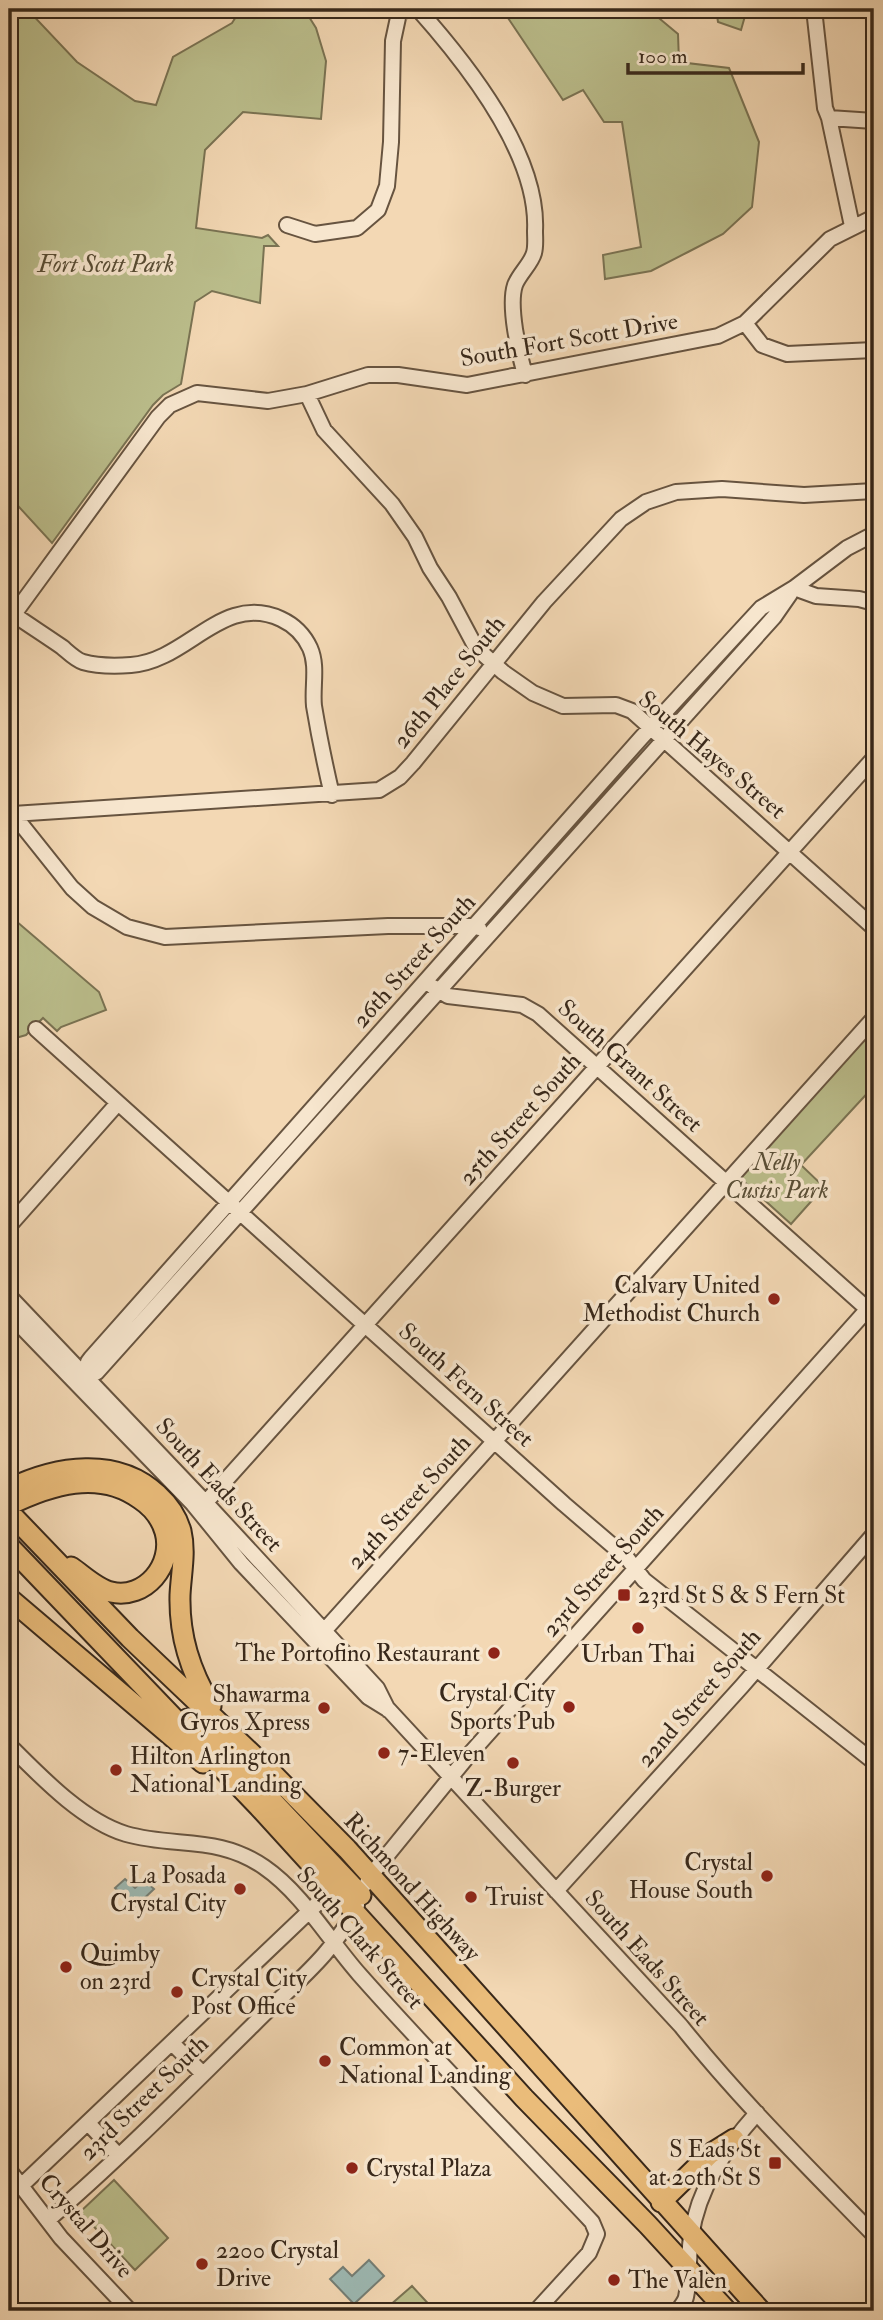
<svg xmlns="http://www.w3.org/2000/svg" width="883" height="2320" viewBox="0 0 883 2320" font-family="'IM FELL Double Pica',serif">
	<style>
		.green { fill: #bbbe8c; stroke: #7a7353; stroke-width: 2 }
		.water { fill: #9db9b3; stroke: #757f76; stroke-width: 2 }
		.lines { fill: none; stroke-linecap: round; stroke-linejoin: round }
		.minor-casing { stroke: #675440; stroke-width: 18 }
		.highway-casing { stroke: #38281a; stroke-width: 23 }
		.minor { stroke: #f7e6ce; stroke-width: 14 }
		.highway { stroke: #eabc7a; stroke-width: 19 }
		.poi-dot { fill: #8f2418; stroke: #f7e6ce; stroke-width: 2.5 }
		.labels { text-anchor: middle; dominant-baseline: central; stroke-width: 7; stroke-linejoin: round; paint-order: stroke }
		.park-label { font-size: 24px; font-style: italic; fill: #594e36; stroke: #f7e6ce }
		.street-label { font-size: 24px; fill: #38281a; stroke: #f7e6ce }
		.poi-label { font-size: 24px; fill: #38281a; stroke: #f7e6ce; text-anchor: start }
	</style>
	<rect width="100%" height="100%" fill="#f3d8b4"/>
	<filter id="stains"><feTurbulence type="fractalNoise" baseFrequency=".00286" numOctaves="4"/><feColorMatrix values="0 0 0 0 .2 0 0 0 0 .09 0 0 0 0 .02 0 0 0 .5 -.17"/></filter>
	<radialGradient id="worn" r=".72"><stop offset=".6" stop-color="#630" stop-opacity="0"/><stop offset="1" stop-color="#630" stop-opacity=".3"/></radialGradient>
	<path class="green" d="M 241,9 L 304,9 L 316,28 L 326,61 L 321,119 L 243,112 L 205,150 L 196,228 L 262,238 L 268,235 L 278,246 L 264,246 L 260,303 L 212,291 L 195,302 L 181,384 L 163,395 L 153,405 L 52,543 L 9,496 L 9,15 L 28,10 L 77,62 L 135,101 L 156,105 L 173,57 L 232,23 Z
		M 502,9 L 648,9 L 678,34 L 679,62 L 729,68 L 759,142 L 752,207 L 723,234 L 688,252 L 651,271 L 605,279 L 603,255 L 641,247 L 622,122 L 604,122 L 583,90 L 563,100 Z
		M 716,9 L 747,9 L 741,30 L 718,22 Z
		M 9,915 L 99,992 L 106,1010 L 61,1027 L 57,1031 L 43,1018 L 26,1035 L 9,1040 Z
		M 874,1029 L 874,1086 L 801,1165 L 824,1187 L 791,1224 L 740,1178 Z
		M 114,2180 L 168,2238 L 135,2270 L 80,2212 Z
		M 412,2286 L 435,2311 L 391,2311 L 388,2307 Z"/>
	<path class="water" d="M 125,1879 L 135,1888 L 144,1880 L 154,1889 L 135,1907 L 115,1888 Z
		M 369,2260 L 384,2276 L 354,2304 L 330,2279 L 343,2267 L 352,2276 Z"/>
	<g class="lines">
		<defs>
			<path id="minor" d="M 418,9 C 467,64 539,154 535,231 C 535,238 536,246 534,253 C 531,264 519,274 515,285 C 508,306 519,354 525,375
				M 814,9 L 825,108 L 829,118 L 852,226
				M 829,118 L 874,121
				M 287,225 L 315,234 L 357,228 L 378,210 L 387,186 L 391,142 L 393,41 L 399,13 L 409,9
				M 745,323 L 762,345 L 787,354 L 874,350
				M 307,394 L 324,430 L 392,504 L 415,537 L 430,568 L 449,597 L 474,644 L 483,654 L 503,672 L 533,693 L 563,706 L 616,705 L 632,711 L 874,928
				M 794,588 L 816,596 L 859,599 L 874,603
				M 13,614 C 29,625 46,636 62,647 C 68,652 76,660 83,662 C 97,666 117,666 131,665 C 188,661 222,592 281,619 C 294,625 304,635 310,648 C 318,666 312,687 314,706 C 319,736 325,765 332,795
				M 9,621 L 158,417 L 170,405 L 197,393 L 268,401 L 307,394 L 368,375 L 398,375 L 467,385 L 718,336 L 745,323 L 830,239 L 874,217
				M 9,809 L 72,888 L 93,907 L 127,927 L 165,937 L 388,926 L 475,926 L 479,928
				M 13,814 L 379,790 L 400,777 L 413,763 L 544,602 L 621,519 L 646,502 L 676,492 L 722,489 L 804,495 L 874,491
				M 433,987 L 448,996 L 522,1005 L 538,1014 L 873,1314
				M 36,1029 L 564,1504 L 627,1558 L 644,1580 L 874,1762
				M 9,1226 L 118,1103
				M 9,1296 L 206,1503 L 377,1688 L 388,1710
				M 9,1314 L 193,1504 L 241,1563 L 368,1697 L 389,1710 L 681,2026 C 740,2100 808,2167 874,2235
				M 85,1378 L 88,1362 L 91,1358 L 641,738 L 761,608 L 794,588 L 847,548 L 874,534
				M 81,1382 L 97,1372 L 774,617 L 790,594
				M 199,1510 L 874,758
				M 315,1641 L 874,1018
				M 9,1745 C 41,1777 83,1821 126,1834 C 175,1848 218,1835 264,1867 C 302,1893 329,1940 359,1974 C 434,2059 514,2139 592,2222 L 597,2234 L 589,2253 L 536,2311
				M 367,1883 L 371,1875 L 468,1756 L 874,1302
				M 556,1891 L 742,1686 L 874,1534
				M 172,2043 L 203,2074
				M 88,2123 L 118,2155
				M 9,2170 L 61,2238 L 130,2311
				M 21,2186 L 319,1902 L 345,1890
				M 48,2220 C 119,2159 186,2091 253,2025 C 290,1987 335,1954 357,1905
				M 678,2311 C 680,2307 685,2302 686,2297 C 690,2280 688,2256 691,2237 C 698,2188 725,2149 757,2113"/>
			<path id="highway" d="M 9,1489 C 56,1466 117,1456 158,1495 C 169,1505 177,1517 181,1531 C 186,1552 181,1574 180,1595 C 179,1636 190,1670 211,1706
				M 9,1505 C 50,1485 99,1469 140,1499 C 152,1507 161,1518 165,1532 C 174,1565 145,1600 111,1592 C 97,1589 83,1575 71,1567
				M 9,1512 L 130,1638 L 274,1775 L 347,1849 L 761,2311
				M 9,1546 L 259,1807 L 524,2098 L 648,2225 L 727,2311
				M 9,1598 L 203,1763
				M 187,1719 L 209,1734 L 361,1895
				M 661,2202 L 710,2154 L 734,2139"/>
		</defs>
		<use href="#minor" class="minor-casing"/>
		<use href="#highway" class="highway-casing"/>
		<use href="#minor" class="minor"/>
		<use href="#highway" class="highway"/>
	</g>
	<g class="poi-dot">
		<circle cx="774" cy="1299" r="7"/>
		<rect x="617" y="1588" width="14" height="14" rx="3.5"/>
		<circle cx="638" cy="1628" r="7"/>
		<circle cx="494" cy="1653" r="7"/>
		<circle cx="569" cy="1707" r="7"/>
		<circle cx="324" cy="1708" r="7"/>
		<circle cx="384" cy="1753" r="7"/>
		<circle cx="513" cy="1763" r="7"/>
		<circle cx="116" cy="1770" r="7"/>
		<circle cx="767" cy="1876" r="7"/>
		<circle cx="240" cy="1889" r="7"/>
		<circle cx="471" cy="1897" r="7"/>
		<circle cx="66" cy="1967" r="7"/>
		<circle cx="177" cy="1992" r="7"/>
		<circle cx="325" cy="2061" r="7"/>
		<rect x="768" y="2156" width="14" height="14" rx="3.5"/>
		<circle cx="352" cy="2168" r="7"/>
		<circle cx="202" cy="2264" r="7"/>
		<circle cx="614" cy="2280" r="7"/>
	</g>
	<g class="labels">
		<g class="park-label">
			<text x="106" y="264">Fort Scott Park</text>
			<text x="777" y="1162">Nelly<tspan x="777" dy="28">Custis Park</tspan></text>
		</g>
		<g class="street-label">
			<text transform="translate(569 340) rotate(-10)">South Fort Scott Drive</text>
			<text transform="translate(449 682) rotate(-51)">26th Place South</text>
			<text transform="translate(712 755) rotate(40)">South Hayes Street</text>
			<text transform="translate(414 961) rotate(-48)">26th Street South</text>
			<text transform="translate(630 1066) rotate(42)">South Grant Street</text>
			<text transform="translate(520 1119) rotate(-48)">25th Street South</text>
			<text transform="translate(466 1385) rotate(42)">South Fern Street</text>
			<text transform="translate(219 1485) rotate(47)">South Eads Street</text>
			<text transform="translate(409 1502) rotate(-48)">24th Street South</text>
			<text transform="translate(603 1571) rotate(-48)">23rd Street South</text>
			<text transform="translate(699 1698) rotate(-49)">22nd Street South</text>
			<text transform="translate(412 1887) rotate(48)">Richmond Highway</text>
			<text transform="translate(360 1938) rotate(49)">South Clark Street</text>
			<text transform="translate(647 1958) rotate(48)">South Eads Street</text>
			<text transform="translate(144 2098) rotate(-44)">23rd Street South</text>
			<text transform="translate(86 2226) rotate(49)">Crystal Drive</text>
		</g>
		<g class="poi-label">
			<text x="760" y="1285" text-anchor="end">Calvary United<tspan x="760" dy="28">Methodist Church</tspan></text>
			<text x="638" y="1595">23rd St S &amp; S Fern St</text>
			<text x="480" y="1653" text-anchor="end">The Portofino Restaurant</text>
			<text x="638" y="1654" text-anchor="middle">Urban Thai</text>
			<text x="555" y="1693" text-anchor="end">Crystal City<tspan x="555" dy="28">Sports Pub</tspan></text>
			<text x="310" y="1694" text-anchor="end">Shawarma<tspan x="310" dy="28">Gyros Xpress</tspan></text>
			<text x="398" y="1753">7-Eleven</text>
			<text x="130" y="1756">Hilton Arlington<tspan x="130" dy="28">National Landing</tspan></text>
			<text x="513" y="1788" text-anchor="middle">Z-Burger</text>
			<text x="753" y="1862" text-anchor="end">Crystal<tspan x="753" dy="28">House South</tspan></text>
			<text x="226" y="1875" text-anchor="end">La Posada<tspan x="226" dy="28">Crystal City</tspan></text>
			<text x="485" y="1897">Truist</text>
			<text x="80" y="1953">Quimby<tspan x="80" dy="28">on 23rd</tspan></text>
			<text x="191" y="1978">Crystal City<tspan x="191" dy="28">Post Office</tspan></text>
			<text x="339" y="2047">Common at<tspan x="339" dy="28">National Landing</tspan></text>
			<text x="761" y="2149" text-anchor="end">S Eads St<tspan x="761" dy="28">at 20th St S</tspan></text>
			<text x="366" y="2168">Crystal Plaza</text>
			<text x="216" y="2250">2200 Crystal<tspan x="216" dy="28">Drive</tspan></text>
			<text x="628" y="2280">The Valen</text>
		</g>
	</g>
	<rect width="883" height="2320" fill="none" stroke="#f3d8b4" stroke-width="35"/>
	<rect x="10" y="10" width="862" height="2299" fill="none" stroke="#38281a" stroke-width="3.5"/>
	<rect x="18" y="18" width="848" height="2285" fill="none" stroke="#38281a" stroke-width="2"/>
	<path d="M628 63v10h175v-10" fill="none" stroke="#38281a" stroke-width="3.5"/>
	<text x="638" y="63" font-size="21" fill="#38281a" stroke="#f7e6ce" stroke-width="5" paint-order="stroke">100 m</text>
	<rect width="100%" height="100%" filter="url(#stains)"/>
	<rect width="100%" height="100%" fill="url(#worn)"/>
</svg>
